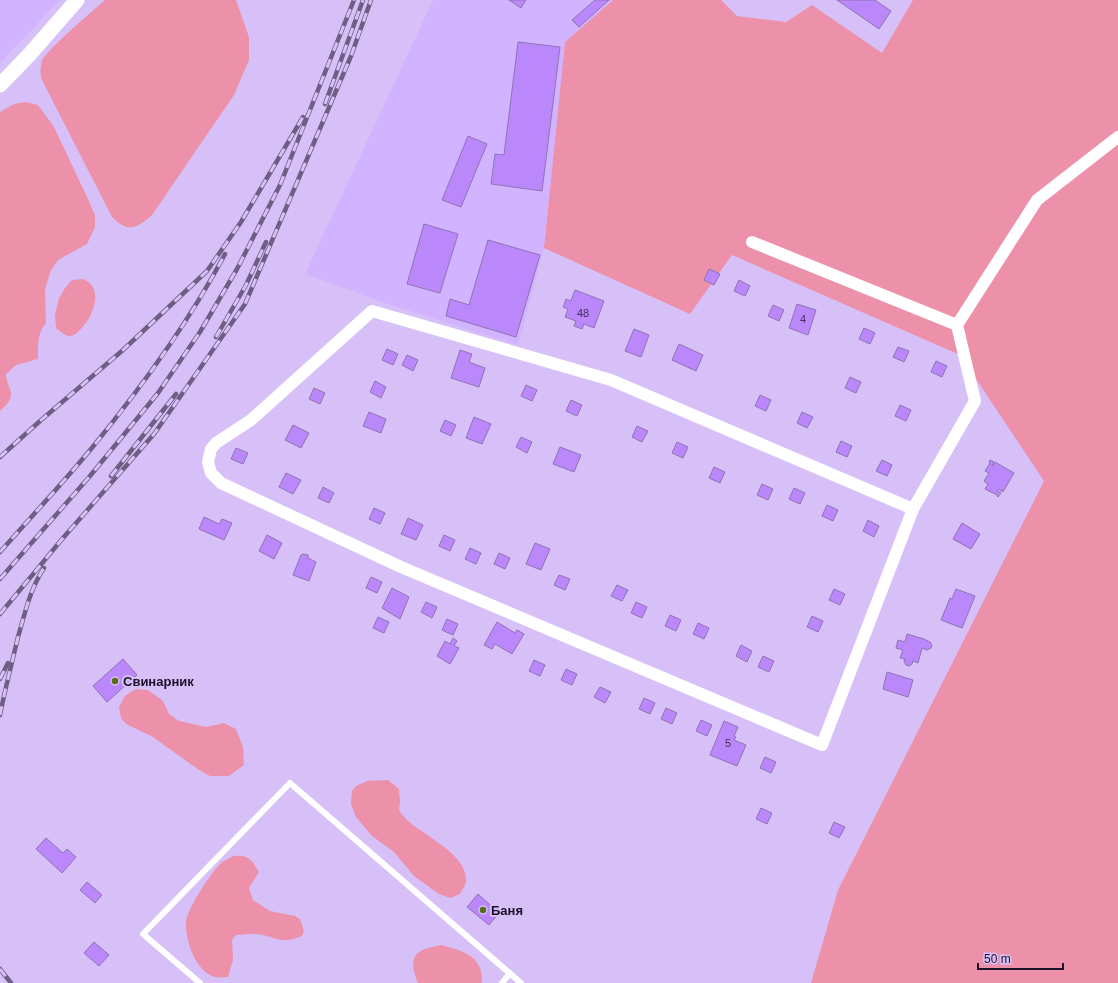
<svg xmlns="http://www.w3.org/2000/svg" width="1118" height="983" viewBox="0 0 1118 983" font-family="Arial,sans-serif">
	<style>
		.built { fill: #d2b3ff }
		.green { fill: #ec91a9 }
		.building { fill: #bb88fb; stroke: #8e73b2 }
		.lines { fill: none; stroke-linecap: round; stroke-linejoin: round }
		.service { stroke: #fff; stroke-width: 6 }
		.minor { stroke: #fff; stroke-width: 12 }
		.tertiary { stroke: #fff; stroke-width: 15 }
		.rail-casing { stroke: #6e5e84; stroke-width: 4.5 }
		.rail { stroke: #d6c0f7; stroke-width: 3; stroke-dasharray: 9; stroke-linecap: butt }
		.poi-dot { fill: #586d1c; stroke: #d6c0f7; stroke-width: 1.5 }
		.labels { text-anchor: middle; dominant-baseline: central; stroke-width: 4; stroke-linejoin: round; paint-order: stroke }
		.number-label { font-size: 11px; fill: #442f5e }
		.poi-label { font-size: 13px; font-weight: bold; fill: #1c112a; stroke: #d6c0f7; text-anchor: start }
	</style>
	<rect width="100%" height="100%" fill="#d6c0f7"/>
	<path class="built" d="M 0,0 L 60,0 L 0,63 Z
		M 433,0 L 613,0 L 565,42 L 544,248 L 518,345 L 385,303 L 305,274 Z"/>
	<path class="green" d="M 105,0 L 236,0 L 249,37 L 249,60 L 234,95 L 152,215 C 136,229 128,233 112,217 L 42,80 C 40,74 40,67 42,61 C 45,51 94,10 105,0 Z
		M 613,0 L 721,0 L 737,16 L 786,22 L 812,5 L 882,53 L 913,0 L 1118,0 L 1118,983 L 811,983 L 838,890 L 1044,481 L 960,355 L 732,255 L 690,314 L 544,248 L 565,42 Z
		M 26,102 L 38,105 L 54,127 L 87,197 L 95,215 L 95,227 L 87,244 L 58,260 L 51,270 L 45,289 L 46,323 C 37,333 38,346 38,359 L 16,365 L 6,374 C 6,380 8,383 10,389 C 14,399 6,405 0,411 L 0,112 L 14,104 Z
		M 83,279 C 112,291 82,337 69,336 C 65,336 59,330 56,328 L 55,315 L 59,298 L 65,288 L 72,280 Z
		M 136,689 L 148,690 L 163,701 L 169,714 L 179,721 L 206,727 L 224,723 L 236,729 L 243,747 L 244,765 L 229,776 L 210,776 L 199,770 L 153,737 L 126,724 L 121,718 L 119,707 L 125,696 Z
		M 388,780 L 399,789 L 400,801 L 399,810 C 401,813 404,817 407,820 C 423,835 469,855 466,882 C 465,886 462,890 460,894 L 450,898 L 439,894 L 414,876 L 394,852 L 372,836 L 356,817 L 351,804 L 352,791 L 356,786 L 367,781 Z
		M 233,856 C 249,855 251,859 259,872 L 249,888 L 253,900 L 270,911 L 295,916 L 300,919 L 304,931 L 302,936 C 278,946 275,935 255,934 C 249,933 242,935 236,935 L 232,940 L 233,960 L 228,977 C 224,977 219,978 215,977 C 196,972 185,940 186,923 C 186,910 212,871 222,862 C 225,860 230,858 233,856 Z
		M 442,945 C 464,952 483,955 482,983 L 418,983 C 416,979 415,975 414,971 C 409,950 427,948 442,945 Z"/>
	<path class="building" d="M 509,0 L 526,0 L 521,8 Z
		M 595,0 L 609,0 L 579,27 L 572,20 Z
		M 837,0 L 875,0 L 891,11 L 879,29 Z
		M 518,42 L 560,47 L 542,191 L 491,184 L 495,154 L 504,155 Z
		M 468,136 L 487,144 L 461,207 L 442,200 Z
		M 424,224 L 458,234 L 440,293 L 407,284 Z
		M 488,240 L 540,255 L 516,337 L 446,316 L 450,299 L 469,305 Z
		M 709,269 L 720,274 L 714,285 L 704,280 Z
		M 739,280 L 750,286 L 745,296 L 734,291 Z
		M 575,290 L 604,301 L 594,328 L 584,324 L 582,329 L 574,326 L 576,321 L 565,317 L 568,309 L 563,307 L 566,299 L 571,301 Z
		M 797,304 L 816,310 L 808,335 L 789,328 Z
		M 773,305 L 784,310 L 779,321 L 768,316 Z
		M 864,328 L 875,333 L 870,344 L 859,339 Z
		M 634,329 L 649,335 L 641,357 L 625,351 Z
		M 679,344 L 703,355 L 696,371 L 672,360 Z
		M 898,347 L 909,351 L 904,362 L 893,357 Z
		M 387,349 L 398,354 L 393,365 L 382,360 Z
		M 460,350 L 472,354 L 469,362 L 485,368 L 479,387 L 451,378 Z
		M 407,355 L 418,360 L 413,371 L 402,365 Z
		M 936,361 L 947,366 L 942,377 L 931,372 Z
		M 850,377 L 861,382 L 856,393 L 845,388 Z
		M 375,381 L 386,387 L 381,398 L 370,392 Z
		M 526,385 L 537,390 L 532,401 L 521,396 Z
		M 314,388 L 325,393 L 320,404 L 309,399 Z
		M 760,395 L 771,400 L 766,411 L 755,406 Z
		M 571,400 L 582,405 L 577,416 L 566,411 Z
		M 900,405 L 911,410 L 906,421 L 895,416 Z
		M 369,412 L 386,419 L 381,433 L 363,426 Z
		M 802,412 L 813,417 L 807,428 L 797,423 Z
		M 474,417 L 491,424 L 482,444 L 466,438 Z
		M 445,420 L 456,425 L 451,436 L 440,431 Z
		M 293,425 L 309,433 L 301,448 L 285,440 Z
		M 637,426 L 648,431 L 642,442 L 632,437 Z
		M 521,437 L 532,442 L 527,453 L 516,447 Z
		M 841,441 L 852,446 L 847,457 L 836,452 Z
		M 677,442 L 688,447 L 683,458 L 672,453 Z
		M 560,447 L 581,455 L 574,472 L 553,464 Z
		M 236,448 L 248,453 L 243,464 L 231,459 Z
		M 882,460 L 892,465 L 887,476 L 876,471 Z
		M 990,460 L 994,462 L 992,466 L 995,462 L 1014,473 L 1003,492 L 998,489 L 997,491 L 1001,493 L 998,497 L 995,493 L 995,494 L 985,489 L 988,484 L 984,481 L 989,473 L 985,471 L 990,463 L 989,462 Z
		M 714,467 L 725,472 L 720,483 L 709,478 Z
		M 286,473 L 301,480 L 293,494 L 279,487 Z
		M 762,484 L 773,489 L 768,500 L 757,495 Z
		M 323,487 L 334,493 L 329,503 L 318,498 Z
		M 794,488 L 805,493 L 800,504 L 789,499 Z
		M 827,505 L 838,510 L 833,521 L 822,516 Z
		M 374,508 L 385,513 L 380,524 L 369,519 Z
		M 204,517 L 219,524 L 222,519 L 232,523 L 224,540 L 199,529 Z
		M 408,518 L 423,525 L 416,540 L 401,534 Z
		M 868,520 L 879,526 L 874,537 L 863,531 Z
		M 962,523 L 980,534 L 971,549 L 953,539 Z
		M 267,535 L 282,543 L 274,559 L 259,551 Z
		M 444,535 L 455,540 L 450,551 L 439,546 Z
		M 535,543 L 550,549 L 541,570 L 526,564 Z
		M 470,548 L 481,553 L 476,564 L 465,559 Z
		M 499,553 L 510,558 L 505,569 L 494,564 Z
		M 303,554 L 308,555 L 308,558 L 316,562 L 309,581 L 293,575 L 301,555 Z
		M 559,575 L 570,579 L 565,590 L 554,585 Z
		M 371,577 L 382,582 L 377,593 L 366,588 Z
		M 617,585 L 628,590 L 622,601 L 611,596 Z
		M 392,588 L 409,597 L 400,619 L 382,608 Z
		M 834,589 L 845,594 L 840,605 L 829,600 Z
		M 956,589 L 975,596 L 962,628 L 941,620 L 950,598 L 952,599 Z
		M 426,602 L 437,607 L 432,618 L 421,612 Z
		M 636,602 L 647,607 L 642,618 L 631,613 Z
		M 670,615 L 681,620 L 676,631 L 665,626 Z
		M 812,616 L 823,621 L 818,632 L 807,627 Z
		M 378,617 L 389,622 L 384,633 L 373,628 Z
		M 447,619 L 458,624 L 453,635 L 442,630 Z
		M 497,622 L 515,633 L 517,630 L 524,634 L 512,654 L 495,644 L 492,649 L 484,645 Z
		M 698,623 L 709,628 L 704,639 L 693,634 Z
		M 907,634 L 924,639 L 930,642 L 932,645 L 931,648 L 927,650 L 922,648 L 918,663 L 913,661 L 912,664 L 909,666 L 906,665 L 904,661 L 905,659 L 900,658 L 903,650 L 896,648 L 898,640 L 905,642 Z
		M 453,638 L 457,641 L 454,646 L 459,648 L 450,664 L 437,656 L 445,641 L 450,644 Z
		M 741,645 L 752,651 L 747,662 L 736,656 Z
		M 763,656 L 774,661 L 769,672 L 758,667 Z
		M 123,659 L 137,675 L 107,702 L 93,686 Z
		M 534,660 L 545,665 L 540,676 L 529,671 Z
		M 566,669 L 577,674 L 572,685 L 561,680 Z
		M 887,672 L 913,680 L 908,697 L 883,689 Z
		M 600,687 L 611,692 L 605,703 L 594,697 Z
		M 644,698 L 655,703 L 650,714 L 639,709 Z
		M 666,708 L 677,713 L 672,724 L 661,719 Z
		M 701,720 L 712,725 L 707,736 L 696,731 Z
		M 724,721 L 738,727 L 734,736 L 736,737 L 734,740 L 746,745 L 737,766 L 710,755 Z
		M 765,757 L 776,762 L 771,773 L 760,768 Z
		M 761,808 L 772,813 L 767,824 L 756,819 Z
		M 834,822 L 845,827 L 839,838 L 829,833 Z
		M 46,838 L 63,853 L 67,849 L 76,857 L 62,873 L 36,849 Z
		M 87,882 L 102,895 L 95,903 L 80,890 Z
		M 478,894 L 499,913 L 489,925 L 467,907 Z
		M 94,942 L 109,955 L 99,966 L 84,953 Z"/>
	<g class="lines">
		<path class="service" d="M 200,983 L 143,934 L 290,783 L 521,983
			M 502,983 L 510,973"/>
		<path class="minor" d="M 752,242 L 957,325
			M 913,509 L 822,745 L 401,567 L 221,483 L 211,473 L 208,462 L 211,449 L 216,443 L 251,420 L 372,311 L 611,380 L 913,509 L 975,401 L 957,325 L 1037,200 L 1118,137"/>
		<path class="tertiary" d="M 0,85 L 29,55 L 77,0"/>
		<defs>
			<path id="rail" d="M 325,104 L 363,0
				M 216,337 L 246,285 L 266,242
				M 0,457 L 40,421 L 123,350 L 207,271 L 241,222 L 303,117
				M 111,476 L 176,394
				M 0,552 C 30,518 62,484 91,449 C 141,388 188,324 225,254
				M 0,579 L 90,476 L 158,393 L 200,332 L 237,269 L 280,185 L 354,0
				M 0,614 L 63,538 L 154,434 L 245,304 L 351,56 L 371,0
				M 0,679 L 8,663
				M 0,715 C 5,689 12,663 18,637 C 25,613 30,589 44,568
				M 0,969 L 11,983"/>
		</defs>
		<use href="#rail" class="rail-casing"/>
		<use href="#rail" class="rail"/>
	</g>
	<g class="poi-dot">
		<circle cx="115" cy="681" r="4"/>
		<circle cx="483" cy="910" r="4"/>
	</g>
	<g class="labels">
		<g class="number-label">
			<text x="583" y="313">48</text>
			<text x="803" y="319">4</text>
			<text x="728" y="743">5</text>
		</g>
		<g class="poi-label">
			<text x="123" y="681">Свинарник</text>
			<text x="491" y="910">Баня</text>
		</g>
	</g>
	<path d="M978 963v6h85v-6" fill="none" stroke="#1c112a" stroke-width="2"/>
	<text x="984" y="963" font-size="12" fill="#1c112a" stroke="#d6c0f7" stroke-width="3" paint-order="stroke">50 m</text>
</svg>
